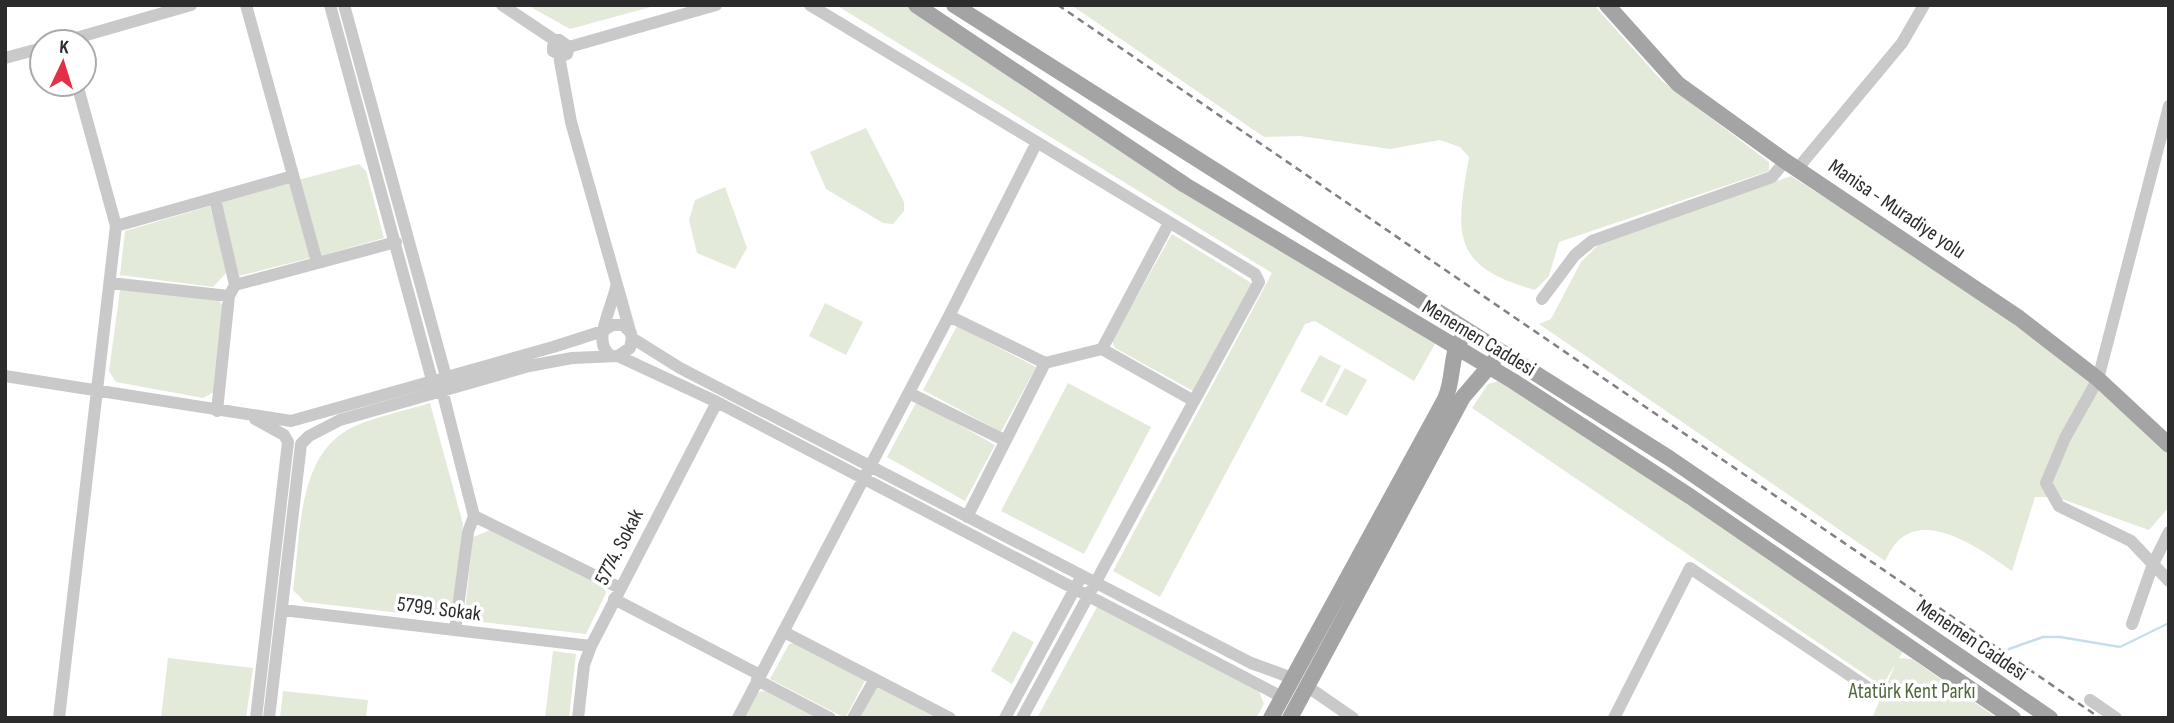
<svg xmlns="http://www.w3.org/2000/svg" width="2174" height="723" viewBox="0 0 2174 723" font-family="'Sofia Sans Condensed',sans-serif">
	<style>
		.green { fill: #e3eada }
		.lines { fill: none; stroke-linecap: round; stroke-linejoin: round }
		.stream { stroke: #c6deea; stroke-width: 2.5 }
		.minor { stroke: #c9c9c9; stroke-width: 12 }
		.major { stroke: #a4a4a4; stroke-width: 16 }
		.rail { stroke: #818181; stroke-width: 2.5; stroke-dasharray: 7 5; stroke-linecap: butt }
		.labels { text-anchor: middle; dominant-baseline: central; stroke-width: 7; stroke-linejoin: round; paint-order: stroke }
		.street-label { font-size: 21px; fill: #2c2c2c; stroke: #fff }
		.park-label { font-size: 21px; fill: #52673b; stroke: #fff }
	</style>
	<rect width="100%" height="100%" fill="#fff"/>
	<path class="green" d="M 527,5 L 658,5 L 570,29 Z
		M 836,5 L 906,5 L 1034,94 L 1435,344 L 1414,381 L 1315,321 L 1305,324 L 1160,597 L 1113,571 L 1272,273 Z
		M 1071,5 L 1594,5 L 1661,80 L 1769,162 L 1769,171 L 1559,242 L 1549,276 L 1535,290 C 1449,266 1456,233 1469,157 L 1460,147 L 1440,140 L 1390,149 L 1300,136 L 1264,137 Z
		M 866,128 L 904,202 L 904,211 L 893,224 L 883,223 L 826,189 L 810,152 Z
		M 359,164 L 366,171 L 384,238 L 320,256 L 298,180 Z
		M 1791,176 L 1947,275 L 2074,368 L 2169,453 L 2169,507 L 2149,530 L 2056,497 L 2035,497 L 2012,571 C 1985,553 1928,509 1897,542 C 1892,547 1888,555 1885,561 L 1539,324 L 1551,319 L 1581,262 L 1598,245 Z
		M 289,182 L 310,258 L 239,276 L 220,202 Z
		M 725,187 L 747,248 L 735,269 L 697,253 L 689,220 L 695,200 Z
		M 210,206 L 228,271 L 213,287 L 120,275 L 125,231 Z
		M 1172,234 L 1253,284 L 1193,391 L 1115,348 L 1112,341 Z
		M 120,290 L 218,299 L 224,308 L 214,392 L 203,398 L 116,382 L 109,371 Z
		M 825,303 L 863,322 L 846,355 L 809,336 Z
		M 957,326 L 1036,367 L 1001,432 L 923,390 Z
		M 1320,355 L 1341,366 L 1322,403 L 1300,391 Z
		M 1345,368 L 1367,380 L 1347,416 L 1325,405 Z
		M 1502,380 L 1907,644 L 1899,658 L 1912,659 L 1997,718 L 1872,718 L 1895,665 L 1882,686 L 1472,408 L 1488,384 Z
		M 1068,383 L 1151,427 L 1084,554 L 1001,511 Z
		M 917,401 L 995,445 L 965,501 L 887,457 Z
		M 430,403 L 463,524 L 452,610 L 443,618 L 305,602 L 293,590 C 301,536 296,454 353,427 C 376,416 405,411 430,403 Z
		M 493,529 L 602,584 L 606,593 L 586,634 L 464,620 L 473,537 Z
		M 1097,607 L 1259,691 L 1264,704 L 1256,718 L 1037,718 Z
		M 1013,631 L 1034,642 L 1012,684 L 991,671 Z
		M 796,643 L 866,679 L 845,718 L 770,679 L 789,644 Z
		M 553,651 L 576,654 L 569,718 L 545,718 Z
		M 168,658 L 253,668 L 246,718 L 161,718 Z
		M 877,686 L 936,718 L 860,718 Z
		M 769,690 L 820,718 L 743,718 L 755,693 Z
		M 283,691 L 368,700 L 366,718 L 280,718 Z"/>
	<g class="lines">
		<path class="stream" d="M 2009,649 L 2043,637 L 2060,637 L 2120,647 L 2169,623"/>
		<path class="minor" d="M 246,5 L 317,262
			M 330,5 L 432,380
			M 344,5 L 446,377
			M 502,5 L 556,41
			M 810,5 L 1255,274 L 1259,282 L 1194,401
			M 62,42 L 191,5
			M 569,47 L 559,40 L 553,46 L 553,51 L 562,56 L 567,54 L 569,47 L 716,5
			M 559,56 L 571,122 L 632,338 L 630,348 L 618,356
			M 5,58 L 42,48
			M 2169,106 L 2098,379 L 2065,438 L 2046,483 L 2059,506 L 2131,541 L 2169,581
			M 1798,168 L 1902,43 L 1924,5
			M 215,199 L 235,285 L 229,296 L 217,411
			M 116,226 L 293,176
			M 110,283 L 229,296
			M 235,285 L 396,242
			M 1542,299 L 1575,255 L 1592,241 L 1772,177 L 1785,161
			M 949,316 L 1045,363
			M 632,338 L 680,368 L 1251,663 L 1292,678
			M 612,356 C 590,345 612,308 616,287
			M 5,376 L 291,421 L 553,347 L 603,331 L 612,325 L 623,325 L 631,333
			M 442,390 L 474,516 L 620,588
			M 909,393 L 1004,440
			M 255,419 L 284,435 L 288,442 L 256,718
			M 967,517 L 1045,363 L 1102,349 L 1169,223
			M 614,599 L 760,675
			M 283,610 L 591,646
			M 2132,624 L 2153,564 L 2169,532
			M 455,630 L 468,532 L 474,516
			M 784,632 L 950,718
			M 757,680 L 830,718
			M 1308,687 L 1353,718
			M 2090,700 L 2116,718
			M 59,718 L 116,226 L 77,84
			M 269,718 L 301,444 L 309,436 L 340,420 L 529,366 L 572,358 L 618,356 L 717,402 L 1282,697
			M 578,718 L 584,665 L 591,646 L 717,402
			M 738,718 L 949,316 L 1036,144
			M 853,718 L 875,679
			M 1005,718 L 1079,581
			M 1022,718 L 1194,401 L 1102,349
			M 1614,718 L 1690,568 L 1879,695"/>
		<path class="major" d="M 916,5 L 1185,185 L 1513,381 L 1691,497 L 2013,718
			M 954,5 L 1669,458 L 2050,718
			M 1607,5 L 1678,84 L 1785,161 L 2019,318 L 2098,379 L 2169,445
			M 1271,718 L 1445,399 C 1454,380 1450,356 1460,341
			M 1290,718 L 1463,397 L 1493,362"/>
		<path class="rail" d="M 1058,5 L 2100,718"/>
	</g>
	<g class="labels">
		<g class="street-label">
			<text transform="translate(1897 209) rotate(34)">Manisa - Muradiye yolu</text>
			<text transform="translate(1479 338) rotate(31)">Menemen Caddesi</text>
			<text transform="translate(619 547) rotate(-63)">5774. Sokak</text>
			<text transform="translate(439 609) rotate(7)">5799. Sokak</text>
			<text transform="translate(1972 640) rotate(34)">Menemen Caddesi</text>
		</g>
		<g class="park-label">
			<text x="1912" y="691">Atatürk Kent Parkı</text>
		</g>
	</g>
	<rect width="2174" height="723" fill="none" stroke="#2c2c2c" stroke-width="14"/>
	<g transform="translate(63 63) rotate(4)"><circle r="33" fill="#ffffff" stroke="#ababab" stroke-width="2"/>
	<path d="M0-5L12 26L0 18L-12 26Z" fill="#e23046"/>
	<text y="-10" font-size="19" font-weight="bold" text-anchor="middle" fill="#2c2c2c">K</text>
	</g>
</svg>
